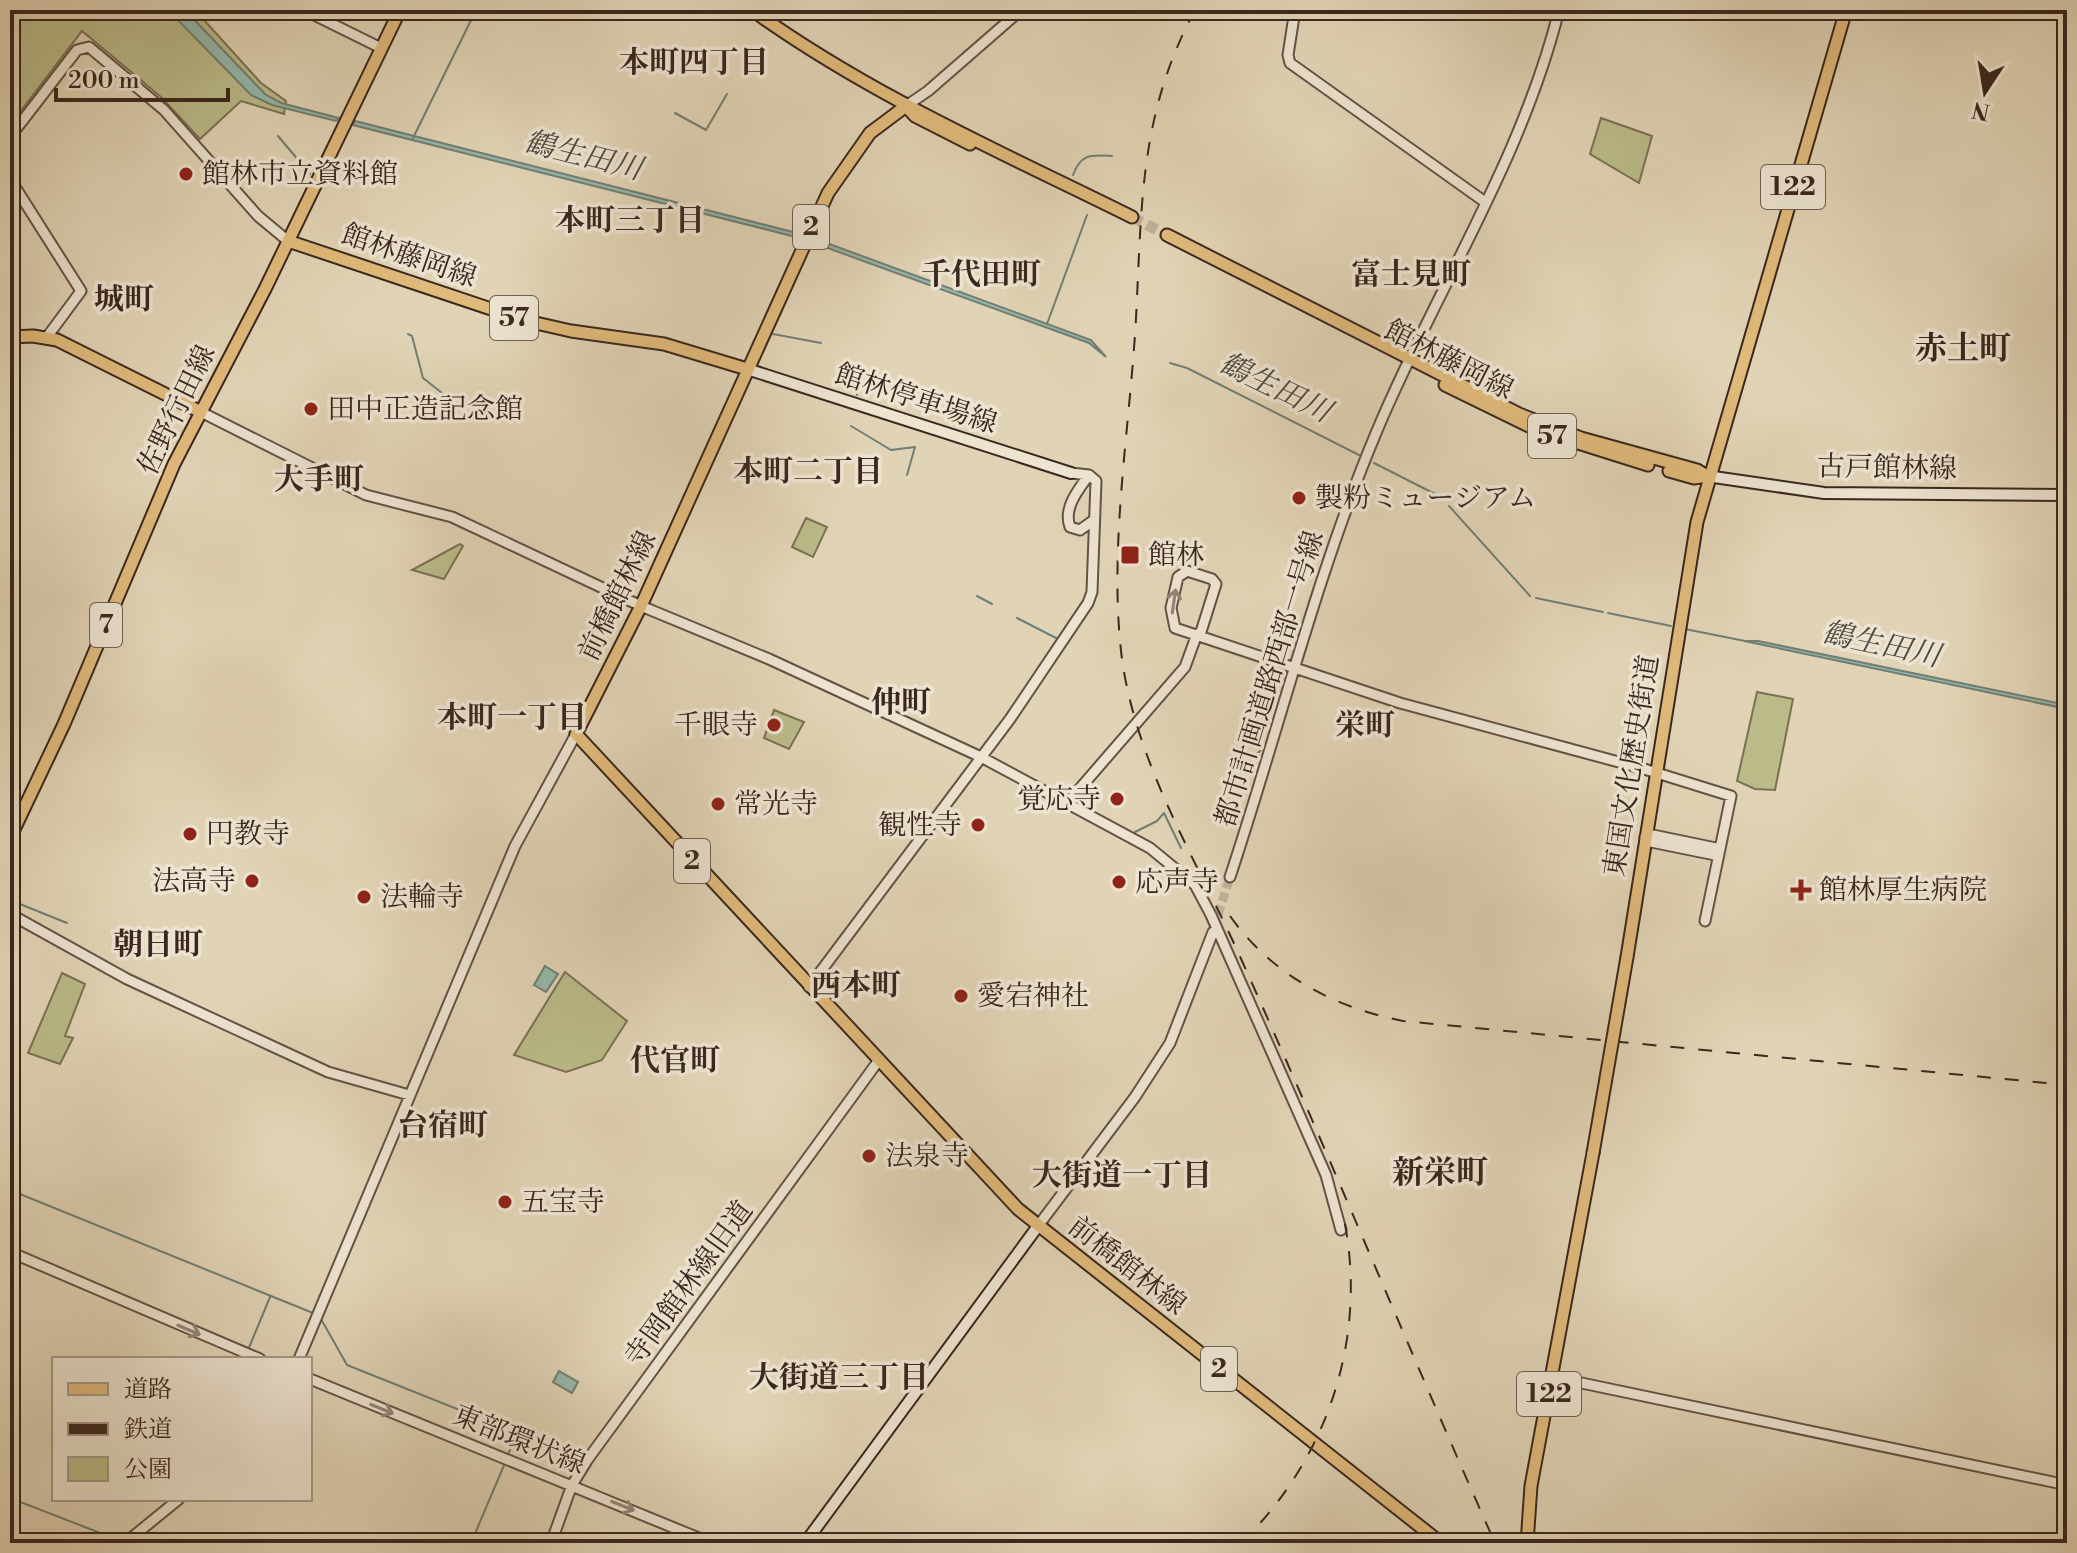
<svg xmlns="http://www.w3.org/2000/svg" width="2077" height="1553" viewBox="0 0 2077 1553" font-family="'Libre Bodoni','Noto Serif JP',serif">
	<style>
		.green { fill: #babb89; stroke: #7a7154; stroke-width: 2 }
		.water { fill: #95b8ab; stroke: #717e73; stroke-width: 2 }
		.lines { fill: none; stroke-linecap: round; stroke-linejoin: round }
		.stream { stroke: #717e73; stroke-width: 2 }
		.tertiary-tunnel { stroke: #c0b198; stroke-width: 9; stroke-dasharray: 9 4.5; stroke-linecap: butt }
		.primary-tunnel { stroke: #c0b198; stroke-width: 11; stroke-dasharray: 11 5.5; stroke-linecap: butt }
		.tertiary-casing { stroke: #645245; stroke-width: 13 }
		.secondary-casing { stroke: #3a271f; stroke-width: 14 }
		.primary-casing { stroke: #3a271f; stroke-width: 15 }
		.trunk-casing { stroke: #3a271f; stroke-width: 15 }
		.tertiary { stroke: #ece3d0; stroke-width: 9 }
		.secondary { stroke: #ece3d0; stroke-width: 10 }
		.primary { stroke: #e0ba7b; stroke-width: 11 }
		.trunk { stroke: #e0ba7b; stroke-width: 11 }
		.rail { stroke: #3a271f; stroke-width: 2; stroke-dasharray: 14 14; stroke-linecap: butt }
		.trunk-bridge-casing { stroke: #3a271f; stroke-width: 15; stroke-linecap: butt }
		.trunk-bridge { stroke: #e0ba7b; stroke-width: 11 }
		.oneway { stroke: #938578 }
		.poi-dot { fill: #8f2418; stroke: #ece3d0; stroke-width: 3 }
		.labels { text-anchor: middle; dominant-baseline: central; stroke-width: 7; stroke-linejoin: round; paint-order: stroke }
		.shield { fill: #ece3d0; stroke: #6f5f54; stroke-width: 2 }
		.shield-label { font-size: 26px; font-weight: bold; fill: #3a271f }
		.poi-label { font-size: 28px; fill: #3a271f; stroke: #ece3d0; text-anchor: start }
		.street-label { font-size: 28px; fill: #3a271f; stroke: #ece3d0 }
		.neighbourhood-label { font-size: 30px; font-weight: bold; fill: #3a271f; stroke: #ece3d0 }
		.water-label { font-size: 30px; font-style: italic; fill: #514b42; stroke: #ece3d0 }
		.quarter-label { font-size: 32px; font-weight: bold; fill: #3a271f; stroke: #ece3d0 }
	</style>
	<rect width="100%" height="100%" fill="#e1d4b6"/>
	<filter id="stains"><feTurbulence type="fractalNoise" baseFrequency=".0025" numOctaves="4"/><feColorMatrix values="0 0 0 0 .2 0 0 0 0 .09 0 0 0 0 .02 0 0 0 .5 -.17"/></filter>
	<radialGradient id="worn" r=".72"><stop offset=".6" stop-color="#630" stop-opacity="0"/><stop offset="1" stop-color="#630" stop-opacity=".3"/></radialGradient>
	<path class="green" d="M 10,10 L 195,10 L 261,83 L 286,101 L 284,114 L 241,101 L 200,139 L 161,97 L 82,31 L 10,125 Z
		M 1601,118 L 1652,136 L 1639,183 L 1590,154 Z
		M 806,518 L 827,527 L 813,557 L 792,547 Z
		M 460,544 L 463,546 L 444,579 L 412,570 Z
		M 1757,692 L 1793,699 L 1775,790 L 1755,789 L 1737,781 Z
		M 774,710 L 804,722 L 789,749 L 764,738 Z
		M 565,972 L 627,1021 L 602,1060 L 566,1072 L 514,1055 Z
		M 62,973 L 85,984 L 65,1036 L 73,1038 L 60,1064 L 28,1053 Z"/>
	<path class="water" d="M 168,10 L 185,10 L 265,94 L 281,103 L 339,118 L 336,121 L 272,105 L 251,95 Z
		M 355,121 L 801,234 L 800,238 L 353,125 Z
		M 813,238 L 1091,340 L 1106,357 L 1089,343 L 811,242 Z
		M 1744,641 L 1758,641 L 2067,705 L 2067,709 Z
		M 545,966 L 558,974 L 546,992 L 534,985 Z
		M 559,1371 L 578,1382 L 572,1393 L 553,1382 Z"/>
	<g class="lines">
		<path class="stream" d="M 675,113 L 706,130 L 727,94
			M 278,136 L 310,174
			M 413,138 L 476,10
			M 1073,175 C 1081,153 1091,155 1112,156
			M 1047,324 L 1087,215
			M 408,334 L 412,336 L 423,378 L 442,393
			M 773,334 L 821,343
			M 1170,363 L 1187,368 L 1359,455
			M 855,367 L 857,395
			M 851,426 L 891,450 L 915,447 L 907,475
			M 1374,463 L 1443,498
			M 1449,506 L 1530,596
			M 977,596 L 992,604
			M 1536,598 L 1603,612
			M 1608,613 L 1671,626
			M 1017,618 L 1058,639
			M 1685,629 L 1745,641
			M 1244,766 L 1261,750
			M 1135,832 L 1157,821 L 1164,813 L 1181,848
			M 10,900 L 67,923
			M 10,1190 L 313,1313
			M 321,1319 L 347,1365 L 517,1433 L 507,1457
			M 248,1350 L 270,1297
			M 10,1498 L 121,1541 L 171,1499
			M 471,1543 L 505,1463"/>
		<path class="tertiary-tunnel" d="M 1214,927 L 1230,877"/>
		<path class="primary-tunnel" d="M 1132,217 L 1167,235"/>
		<defs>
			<path id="tertiary" d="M 304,10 L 381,48
				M 1295,10 L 1288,55 L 1290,63 L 1485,202
				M 906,106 L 928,91 L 1021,10
				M 10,137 L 77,50 L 89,47 L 164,110 L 258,216 L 288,241
				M 10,179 L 81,291 L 47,337
				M 201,412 L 366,495 L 452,517 L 641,606 L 769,659 L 981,757 L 1150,848 L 1195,885 L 1211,915 L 1326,1175 L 1341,1230
				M 1089,475 C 1078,490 1063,508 1070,527 L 1080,530 L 1094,520
				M 1200,635 L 1216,584 L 1212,579 L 1187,571 L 1178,577 L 1171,608 L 1175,628 L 1400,703 L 1641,768 L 1731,796 L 1705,921
				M 1069,801 L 1185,667 L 1197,634
				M 1645,837 L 1653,835 L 1716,848 L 1719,852
				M 1645,837 L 1651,842 L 1715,855 L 1719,852
				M 1230,877 C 1279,729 1316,576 1376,433 C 1435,291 1522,160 1559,10
				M 10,914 L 127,979 L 328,1072 L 409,1095
				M 809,987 L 1010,719 L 1088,603 L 1092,592 L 1096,481 L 1089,475 L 1071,473
				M 1038,1226 L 1135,1097 L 1170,1043 L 1213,932
				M 10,1252 L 260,1359
				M 299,1359 L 515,846 L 576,734
				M 1553,1377 L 2067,1485
				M 310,1379 L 711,1543
				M 125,1543 L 179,1499
				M 551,1543 L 572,1485 L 588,1459 L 879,1060"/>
			<path id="secondary" d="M 747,369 L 1071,473
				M 1707,476 L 1824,493 L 2067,495
				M 805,1543 L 1038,1226"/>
			<path id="primary" d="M 752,10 C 870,95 1003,153 1132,217
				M 906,106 L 870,133 L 828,193 L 641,606 L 576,734 L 1018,1209 L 1441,1543
				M 906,106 L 915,116 L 970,144
				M 1167,235 L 1519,414 L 1581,438 L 1697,470 L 1707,476
				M 288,241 L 527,321 L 571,331 L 664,344 L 747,369
				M 10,337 L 33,336 L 57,340 L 201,412
				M 1445,385 L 1537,430 L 1648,465
				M 1669,471 L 1694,478 L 1707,476
				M 10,838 L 64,724 L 174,464 L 265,289 L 400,10"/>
			<path id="trunk" d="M 1627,957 L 1697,522 L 1846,10
				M 1527,1543 L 1531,1486 L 1593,1153"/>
		</defs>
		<use href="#tertiary" class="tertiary-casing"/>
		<use href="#secondary" class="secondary-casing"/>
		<use href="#primary" class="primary-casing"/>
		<use href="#trunk" class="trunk-casing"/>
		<use href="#tertiary" class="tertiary"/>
		<use href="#secondary" class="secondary"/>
		<use href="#primary" class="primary"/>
		<use href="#trunk" class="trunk"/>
		<path class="rail" d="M 1195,10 C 1139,114 1142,205 1136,318 C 1130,429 1108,548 1122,659 C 1137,767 1199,864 1242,961 C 1329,1154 1409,1350 1495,1543
			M 1230,916 C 1272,975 1333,1007 1403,1021 L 2067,1085
			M 1241,1543 C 1330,1457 1370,1331 1342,1210"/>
		<defs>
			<path id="trunk-bridge" d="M 1593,1153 L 1627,957"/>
		</defs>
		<use href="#trunk-bridge" class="trunk-bridge-casing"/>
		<use href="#trunk-bridge" class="trunk-bridge"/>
	</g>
	<defs><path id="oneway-shaft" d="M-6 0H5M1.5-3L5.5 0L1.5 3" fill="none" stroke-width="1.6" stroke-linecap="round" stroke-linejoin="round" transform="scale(2)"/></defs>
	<g class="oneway">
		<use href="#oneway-shaft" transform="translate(1174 601) rotate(-82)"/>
		<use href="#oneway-shaft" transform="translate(189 1330) rotate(23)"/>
		<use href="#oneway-shaft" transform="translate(382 1409) rotate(22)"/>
		<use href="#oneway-shaft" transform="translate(623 1506) rotate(22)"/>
	</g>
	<g class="poi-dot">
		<circle cx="186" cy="174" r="8"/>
		<circle cx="311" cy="409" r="8"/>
		<circle cx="1299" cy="498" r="8"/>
		<rect x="1120" y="545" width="20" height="20" rx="4"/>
		<circle cx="774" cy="725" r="8"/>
		<circle cx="1117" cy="799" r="8"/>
		<circle cx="718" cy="804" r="8"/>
		<circle cx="978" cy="825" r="8"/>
		<circle cx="190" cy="834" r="8"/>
		<circle cx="252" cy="881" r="8"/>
		<circle cx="1119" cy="882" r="8"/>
		<path d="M1797 878h8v8h8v8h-8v8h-8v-8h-8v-8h8z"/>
		<circle cx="364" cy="897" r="8"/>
		<circle cx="961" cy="996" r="8"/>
		<circle cx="869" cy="1156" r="8"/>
		<circle cx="505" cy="1202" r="8"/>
	</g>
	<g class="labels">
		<g class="shield">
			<rect x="1761" y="165" width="64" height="44" rx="6"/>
			<rect x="793" y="205" width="36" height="44" rx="6"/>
			<rect x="490" y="296" width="48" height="44" rx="6"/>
			<rect x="1528" y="414" width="48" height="44" rx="6"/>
			<rect x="90" y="603" width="32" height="44" rx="6"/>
			<rect x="674" y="839" width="36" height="44" rx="6"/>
			<rect x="1201" y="1347" width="36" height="44" rx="6"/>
			<rect x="1517" y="1372" width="64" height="44" rx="6"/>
		</g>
		<g class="shield-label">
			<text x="1793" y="187">122</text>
			<text x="811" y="227">2</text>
			<text x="514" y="318">57</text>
			<text x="1552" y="436">57</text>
			<text x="106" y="625">7</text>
			<text x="692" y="861">2</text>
			<text x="1219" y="1369">2</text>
			<text x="1549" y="1394">122</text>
		</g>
		<g class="poi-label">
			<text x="202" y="174">館林市立資料館</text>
			<text x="327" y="409">田中正造記念館</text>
			<text x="1315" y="498">製粉ミュージアム</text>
			<text x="1148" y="555">館林</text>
			<text x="758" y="725" text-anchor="end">千眼寺</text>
			<text x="1101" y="799" text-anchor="end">覚応寺</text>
			<text x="734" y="804">常光寺</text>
			<text x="962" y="825" text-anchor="end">観性寺</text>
			<text x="206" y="834">円教寺</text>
			<text x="236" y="881" text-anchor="end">法高寺</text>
			<text x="1135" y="882">応声寺</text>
			<text x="1819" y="890">館林厚生病院</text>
			<text x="380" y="897">法輪寺</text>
			<text x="977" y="996">愛宕神社</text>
			<text x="885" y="1156">法泉寺</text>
			<text x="521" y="1202">五宝寺</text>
		</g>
		<g class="street-label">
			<text transform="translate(409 256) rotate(19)">館林藤岡線</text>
			<text transform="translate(1449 360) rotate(27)">館林藤岡線</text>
			<text transform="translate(916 399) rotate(18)">館林停車場線</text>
			<text transform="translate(177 410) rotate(-64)">佐野行田線</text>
			<text transform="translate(1887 468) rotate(1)">古戸館林線</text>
			<text transform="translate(618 596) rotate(-64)">前橋館林線</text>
			<text transform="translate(1270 679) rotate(-73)">都市計画道路西部一号線</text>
			<text transform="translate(1632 766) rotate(-81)">東国文化歴史街道</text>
			<text transform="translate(1127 1266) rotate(38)">前橋館林線</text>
			<text transform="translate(689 1284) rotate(-54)">寺岡館林線旧道</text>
			<text transform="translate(519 1440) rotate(22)">東部環状線</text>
		</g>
		<g class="neighbourhood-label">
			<text x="694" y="63">本町四丁目</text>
			<text x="630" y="221">本町三丁目</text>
			<text x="981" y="275">千代田町</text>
			<text x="1411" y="275">富士見町</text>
			<text x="124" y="300">城町</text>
			<text x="808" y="472">本町二丁目</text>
			<text x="319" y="480">大手町</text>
			<text x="901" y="703">仲町</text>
			<text x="512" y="718">本町一丁目</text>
			<text x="1365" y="726">栄町</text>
			<text x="158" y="945">朝日町</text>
			<text x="856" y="986">西本町</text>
			<text x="675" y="1061">代官町</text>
			<text x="443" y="1126">台宿町</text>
			<text x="1122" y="1176">大街道一丁目</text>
			<text x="839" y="1378">大街道三丁目</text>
		</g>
		<g class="water-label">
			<text transform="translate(583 156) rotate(14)">鶴生田川</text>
			<text transform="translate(1275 388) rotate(26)">鶴生田川</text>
			<text transform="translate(1881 645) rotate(12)">鶴生田川</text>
		</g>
		<g class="quarter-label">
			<text x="1963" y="349">赤土町</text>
			<text x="1440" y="1173">新栄町</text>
		</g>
	</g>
	<rect width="2077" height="1553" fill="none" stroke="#e1d4b6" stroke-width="40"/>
	<rect x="12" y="12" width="2053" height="1529" fill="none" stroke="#3a271f" stroke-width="4"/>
	<rect x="20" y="20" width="2037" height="1513" fill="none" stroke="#3a271f" stroke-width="2"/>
	<rect x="52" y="1357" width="260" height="144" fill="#ece3d0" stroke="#a59889" stroke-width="2"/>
	<rect x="68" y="1383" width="40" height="12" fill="#e0ba7b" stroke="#a59889" stroke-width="2"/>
	<text x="124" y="1397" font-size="24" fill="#3a271f">道路</text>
	<rect x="68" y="1423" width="40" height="12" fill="#3a271f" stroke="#a59889" stroke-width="2"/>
	<text x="124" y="1437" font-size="24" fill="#3a271f">鉄道</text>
	<rect x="68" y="1457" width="40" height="24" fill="#babb89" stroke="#a59889" stroke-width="2"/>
	<text x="124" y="1477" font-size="24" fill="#3a271f">公園</text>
	<g transform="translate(1985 92) rotate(192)" stroke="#ece3d0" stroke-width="6" paint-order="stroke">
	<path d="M0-6L14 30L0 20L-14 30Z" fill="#3a271f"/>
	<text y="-12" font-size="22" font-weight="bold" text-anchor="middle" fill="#3a271f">N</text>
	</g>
	<path d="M56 88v12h172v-12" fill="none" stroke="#3a271f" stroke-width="4"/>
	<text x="68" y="88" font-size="24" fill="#3a271f" stroke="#ece3d0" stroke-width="6" paint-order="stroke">200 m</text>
	<rect width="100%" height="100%" filter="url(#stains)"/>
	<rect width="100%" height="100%" fill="url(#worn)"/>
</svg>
